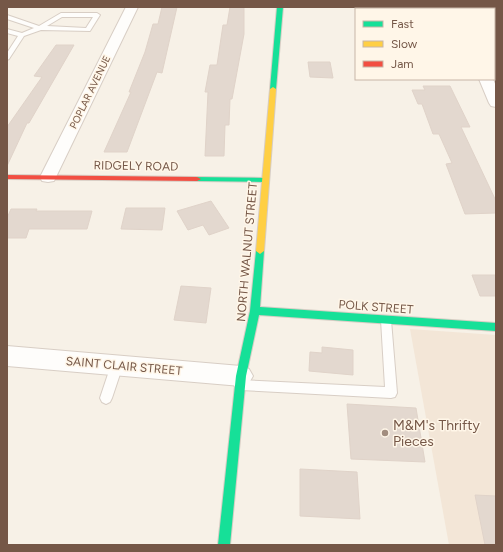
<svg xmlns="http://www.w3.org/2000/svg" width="503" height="552" viewBox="0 0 503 552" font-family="Figtree,sans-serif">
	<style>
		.residential { fill: #f3e6d7 }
		.building { fill: #e3d8cf; stroke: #e0d3c9 }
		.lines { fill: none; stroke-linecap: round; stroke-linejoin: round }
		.lane-casing { stroke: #d8cec5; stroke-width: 2 }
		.street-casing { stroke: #d8cec5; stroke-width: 2 }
		.fast-casing { stroke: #d7cdc4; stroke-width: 2 }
		.slow-casing { stroke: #d7cdc4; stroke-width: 2 }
		.jam-casing { stroke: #d7cdc4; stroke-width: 2 }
		.lane { fill: #fefdfb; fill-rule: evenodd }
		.street { fill: #fefdfb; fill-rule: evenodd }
		.fast { fill: #16e098; fill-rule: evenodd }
		.slow { fill: #ffcf43; fill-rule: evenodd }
		.jam { fill: #f24e42; fill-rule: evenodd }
		.poi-dot { fill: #a28d7f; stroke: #fff6e8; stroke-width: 1.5 }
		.labels { text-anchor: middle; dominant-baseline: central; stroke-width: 3; stroke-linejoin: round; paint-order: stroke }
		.far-street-label { font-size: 10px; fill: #755747; stroke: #fff6e8 }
		.street-label { font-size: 12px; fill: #755747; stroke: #fff6e8 }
		.near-poi-label { font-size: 14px; fill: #755747; stroke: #fff6e8; text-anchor: start }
	</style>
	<rect width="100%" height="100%" fill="#f7f1e7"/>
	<path class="residential" d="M 410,329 L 496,335 L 496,545 L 449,545 Z"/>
	<path class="building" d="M 162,7 L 177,7 L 162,73 L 157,72 L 127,152 L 104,152 L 131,92 L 129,92 L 145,52 L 153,24 L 158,24 Z
		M 230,7 L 244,7 L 244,34 L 232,99 L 230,99 L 229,125 L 225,125 L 224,156 L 205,156 L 208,92 L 205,92 L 210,65 L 217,65 L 223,25 L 227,25 Z
		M 56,45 L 74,45 L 29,123 L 27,123 L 7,166 L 7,127 L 42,77 L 34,76 Z
		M 308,62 L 330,62 L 333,78 L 310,77 Z
		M 423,86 L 450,86 L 470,127 L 461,127 L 496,201 L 496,213 L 465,214 L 446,164 L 452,163 L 439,134 L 433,134 L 422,104 L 418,104 L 412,90 L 425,90 Z
		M 211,201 L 229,228 L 209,235 L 203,225 L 188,230 L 177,211 Z
		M 126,208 L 165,208 L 162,230 L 121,229 Z
		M 11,209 L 37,209 L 36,211 L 92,211 L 87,229 L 29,229 L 26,238 L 7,238 L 7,218 Z
		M 472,275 L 496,275 L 496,296 L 480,296 Z
		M 181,286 L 211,288 L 206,323 L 174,320 Z
		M 322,347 L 353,350 L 353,375 L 309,371 L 310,352 L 322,353 Z
		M 347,404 L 416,408 L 425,462 L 351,459 Z
		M 300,469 L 357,472 L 360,519 L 300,516 Z
		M 475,495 L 496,496 L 496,545 L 485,545 Z"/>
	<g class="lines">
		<defs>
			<path id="lane" d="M 61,13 L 97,13 L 100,15 L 90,31 L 41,30 L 24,36 L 9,59 L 7,60 L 7,53 L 18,36 L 7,33 L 7,29 L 22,33 L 34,28 L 7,19 L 7,15 L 39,26 ZM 62,17 L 93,17 L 86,28 L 47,26 Z
				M 386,316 L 390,317 L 391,320 L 397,393 L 395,397 L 391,398 L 240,390 L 236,389 L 234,385 L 236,381 L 240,380 L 385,387 L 381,320 L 382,317 Z
				M 117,360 L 121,361 L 123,365 L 112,398 L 110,402 L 106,404 L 102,402 L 100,398 L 111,365 L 113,361 Z"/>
			<path id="street" d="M 126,7 L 138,7 L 56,177 L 54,181 L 48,182 L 42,181 L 40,177 Z
				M 449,7 L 461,7 L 462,9 L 450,9 Z
				M 479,79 L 493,79 L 496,86 L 496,107 L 491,106 L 489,103 Z
				M 7,346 L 241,366 L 249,369 L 253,376 L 249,383 L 241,386 L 7,366 Z"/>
			<path id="fast" d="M 277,7 L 283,7 L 276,89 L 273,91 L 270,89 Z
				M 194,177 L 265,178 L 269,180 L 265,182 L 197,181 L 193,179 Z
				M 260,248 L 264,251 L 260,307 L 496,323 L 496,331 L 259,315 L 246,376 L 230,545 L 218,545 L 236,376 L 250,311 L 256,251 Z"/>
			<path id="slow" d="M 273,87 L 276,89 L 264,251 L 260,254 L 256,251 L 270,89 Z"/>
			<path id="jam" d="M 7,175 L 197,177 L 201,179 L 197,181 L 7,179 Z"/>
		</defs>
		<use href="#lane" class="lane-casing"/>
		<use href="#street" class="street-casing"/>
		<use href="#fast" class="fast-casing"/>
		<use href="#slow" class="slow-casing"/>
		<use href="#jam" class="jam-casing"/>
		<use href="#lane" class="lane"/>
		<use href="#street" class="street"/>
		<use href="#fast" class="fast"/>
		<use href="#slow" class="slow"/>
		<use href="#jam" class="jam"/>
	</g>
	<circle class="poi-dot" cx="385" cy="433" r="4"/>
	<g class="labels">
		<g class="far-street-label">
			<text transform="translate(90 92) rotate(-64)">POPLAR AVENUE</text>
		</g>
		<g class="street-label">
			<text transform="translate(136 166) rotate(1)">RIDGELY ROAD</text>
			<text transform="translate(247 252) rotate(-85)">NORTH WALNUT STREET</text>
			<text transform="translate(376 307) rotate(4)">POLK STREET</text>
			<text transform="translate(124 366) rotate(5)">SAINT CLAIR STREET</text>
		</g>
		<g class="near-poi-label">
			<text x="393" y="425">M&amp;M's Thrifty<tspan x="393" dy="16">Pieces</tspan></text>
		</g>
	</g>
	<rect width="503" height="552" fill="none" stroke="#755747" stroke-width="16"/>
	<rect x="355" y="8" width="140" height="72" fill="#fff6e8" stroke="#c8b6a8"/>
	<rect x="363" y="21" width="20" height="6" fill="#16e098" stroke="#c8b6a8"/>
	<text x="391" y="28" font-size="12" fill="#755747">Fast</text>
	<rect x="363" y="41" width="20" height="6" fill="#ffcf43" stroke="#c8b6a8"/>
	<text x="391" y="48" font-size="12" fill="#755747">Slow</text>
	<rect x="363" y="61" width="20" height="6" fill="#f24e42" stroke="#c8b6a8"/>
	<text x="391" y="68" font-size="12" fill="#755747">Jam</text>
</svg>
